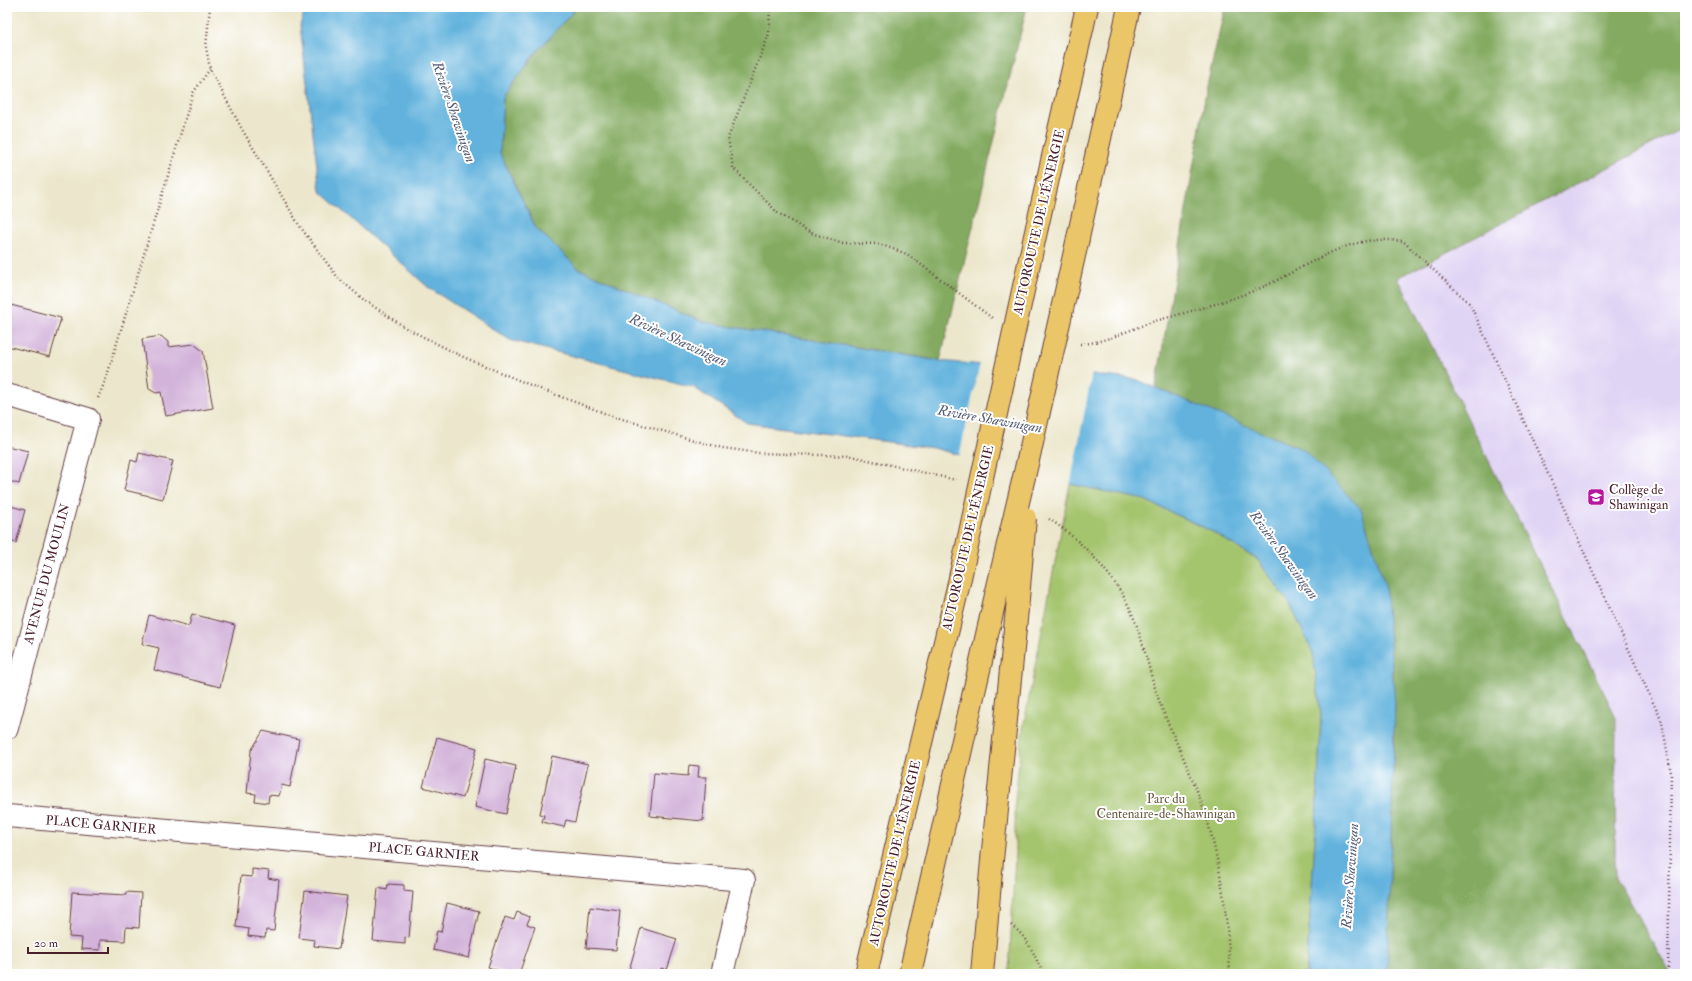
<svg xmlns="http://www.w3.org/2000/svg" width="1692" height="981" viewBox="0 0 1692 981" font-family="'IM FELL Double Pica',serif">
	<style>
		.built { fill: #e0d4f4 }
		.green { fill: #a4c46d; stroke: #77724c }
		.forest { fill: #83aa60; stroke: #666446 }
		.water { fill: #62b2dd; stroke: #566884 }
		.pier { fill: #ece7cc }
		.building { fill: #d3b3da }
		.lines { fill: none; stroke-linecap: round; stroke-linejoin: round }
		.minor-casing { stroke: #623d43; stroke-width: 24 }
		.highway-casing { stroke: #623d43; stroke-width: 24 }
		.path { stroke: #623d43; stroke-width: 2.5; stroke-dasharray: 1 3; stroke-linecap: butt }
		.minor { stroke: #fff; stroke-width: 22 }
		.highway { stroke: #ebc669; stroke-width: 22 }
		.highway-bridge-casing { stroke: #623d43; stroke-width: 24; stroke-linecap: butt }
		.highway-bridge { stroke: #ebc669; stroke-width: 22 }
		.labels { text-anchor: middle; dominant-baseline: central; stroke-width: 4; stroke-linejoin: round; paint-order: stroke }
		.street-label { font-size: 13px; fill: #4a1f2b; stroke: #fff }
		.poi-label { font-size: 13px; fill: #4a1f2b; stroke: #fff; text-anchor: start }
		.park-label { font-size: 13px; fill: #6a5942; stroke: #fff }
		.water-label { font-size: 14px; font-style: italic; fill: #545a72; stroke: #fff }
	</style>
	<rect width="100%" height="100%" fill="#fff"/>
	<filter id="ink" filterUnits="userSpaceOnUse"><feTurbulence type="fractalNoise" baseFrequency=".025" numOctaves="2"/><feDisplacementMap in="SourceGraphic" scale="8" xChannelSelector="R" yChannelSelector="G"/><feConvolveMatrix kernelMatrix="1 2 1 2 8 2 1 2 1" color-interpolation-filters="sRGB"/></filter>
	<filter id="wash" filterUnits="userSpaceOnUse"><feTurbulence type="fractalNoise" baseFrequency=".012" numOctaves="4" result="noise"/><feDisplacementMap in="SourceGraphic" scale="16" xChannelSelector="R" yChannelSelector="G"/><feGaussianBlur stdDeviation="0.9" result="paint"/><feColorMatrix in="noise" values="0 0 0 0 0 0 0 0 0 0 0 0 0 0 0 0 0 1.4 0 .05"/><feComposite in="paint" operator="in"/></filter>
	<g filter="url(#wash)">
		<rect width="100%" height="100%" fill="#ece7cc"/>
		<path class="built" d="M 1685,127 L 1685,974 L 1671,974 L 1615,877 L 1616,717 L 1398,278 Z"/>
		<path class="green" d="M 1070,484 L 1145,500 L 1211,531 L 1258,560 L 1290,604 L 1313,653 L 1321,714 L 1316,826 L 1306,974 L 1009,974 L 1015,855 L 1015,800 L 1022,734 Z"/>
		<path class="forest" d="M 577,7 L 1027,7 L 940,361 L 703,322 L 579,269 L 536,228 L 500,153 L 503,97 L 533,56 Z
			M 1225,7 L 1685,7 L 1685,127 L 1398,278 L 1616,717 L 1615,877 L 1671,974 L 1387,974 L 1395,702 L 1156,387 L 1207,86 Z"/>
		<path class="water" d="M 306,7 L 577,7 L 533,56 L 503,97 L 500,153 L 536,228 L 579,269 L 703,322 L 940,361 L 1135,379 L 1304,450 L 1361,509 L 1385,585 L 1395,702 L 1387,974 L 1306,974 L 1316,826 L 1321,714 L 1313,653 L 1290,604 L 1258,560 L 1211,531 L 1145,500 L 1070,484 L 933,448 L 747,423 L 693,387 L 510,340 L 429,288 L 320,191 L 300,25 Z"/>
		<path class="pier" d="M 980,363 L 1092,373 L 1070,486 L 959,457 Z"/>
		<g id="blocks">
			<path class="building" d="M 7,304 L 61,318 L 50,357 L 7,346 Z
				M 161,336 L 168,342 L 168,347 L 194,344 L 203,351 L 213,408 L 166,416 L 161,392 L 156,393 L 149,389 L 142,339 Z
				M 7,446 L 28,451 L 19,484 L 7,480 Z
				M 139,453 L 173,461 L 163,499 L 124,490 L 131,460 L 137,462 Z
				M 7,505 L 25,510 L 16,543 L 7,540 Z
				M 192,614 L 235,625 L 220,687 L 154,670 L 159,648 L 142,644 L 149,615 L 189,626 Z
				M 263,731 L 299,739 L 290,787 L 282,785 L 279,796 L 269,795 L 268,803 L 255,801 L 256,794 L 247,793 L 251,751 Z
				M 437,737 L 477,748 L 463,798 L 423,787 Z
				M 552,756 L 588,764 L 575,822 L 566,820 L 564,827 L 542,822 L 544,815 L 540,814 Z
				M 485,759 L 516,766 L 506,814 L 475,807 Z
				M 689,765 L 699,766 L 698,777 L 706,777 L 703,821 L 650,816 L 654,773 L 688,776 Z
				M 252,869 L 269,871 L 268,878 L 279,880 L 274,931 L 266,930 L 265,938 L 248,936 L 249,929 L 236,927 L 241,876 L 252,877 Z
				M 388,884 L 404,885 L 404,891 L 413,892 L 409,938 L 405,937 L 405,944 L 373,941 L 378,888 L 387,890 Z
				M 305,891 L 347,896 L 339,949 L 314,946 L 315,940 L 299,938 Z
				M 72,892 L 126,895 L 126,892 L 141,893 L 139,928 L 126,927 L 125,941 L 100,940 L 100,950 L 81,949 L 82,938 L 69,937 Z
				M 447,903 L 479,911 L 469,958 L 433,950 L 437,931 L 441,932 Z
				M 590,907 L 620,911 L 616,950 L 586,948 Z
				M 517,912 L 530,917 L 527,924 L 535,927 L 519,974 L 507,974 L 488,967 L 505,917 L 514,920 Z
				M 641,928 L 677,939 L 667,970 L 661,968 L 660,974 L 628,974 Z"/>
		</g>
	</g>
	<g filter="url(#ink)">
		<use href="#blocks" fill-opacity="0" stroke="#623d43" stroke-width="1"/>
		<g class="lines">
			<defs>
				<path id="minor" d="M 7,395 L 88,419 L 7,728
					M 7,816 L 744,880 L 722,974"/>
				<path id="highway" d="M 1037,227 L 1087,7
					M 1078,238 L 1129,7
					M 866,974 L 958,587
					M 910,974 L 996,595
					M 982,974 L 992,860 L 1018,599"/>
			</defs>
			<use href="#minor" class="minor-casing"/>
			<use href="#highway" class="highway-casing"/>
			<path class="path" d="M 210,7 L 206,47 L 210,69 L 243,131 L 299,225 L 338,278 L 364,300 L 406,328 L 461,356 L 535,387 L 612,416 L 707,444 L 723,448 L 759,453 L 851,456 L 956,480
				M 770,7 L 769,34 L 728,138 L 733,168 L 778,213 L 811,233 L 843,243 L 879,244 L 907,254 L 992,318
				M 1080,344 C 1105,343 1128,330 1152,322 C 1190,311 1228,302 1265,286 C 1298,271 1331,247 1367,241 C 1379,239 1391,240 1403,241 L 1470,304 L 1662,722 L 1671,773 L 1668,974
				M 98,398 L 106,379 L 193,93 L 210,69
				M 1049,519 C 1081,539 1120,581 1133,616 C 1145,645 1150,677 1161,706 C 1175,741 1192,774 1204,810 C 1221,862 1228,919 1230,974
				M 1011,925 C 1027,936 1035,956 1043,974"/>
			<use href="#minor" class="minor"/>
			<use href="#highway" class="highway"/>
			<defs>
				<path id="highway-bridge" d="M 958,587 L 1037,227
					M 996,595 L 1032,443 L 1078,238
					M 1018,599 L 1025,518"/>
			</defs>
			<use href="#highway-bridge" class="highway-bridge-casing"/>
			<use href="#highway-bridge" class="highway-bridge"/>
		</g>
	</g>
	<defs>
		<symbol id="university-square" viewBox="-11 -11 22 22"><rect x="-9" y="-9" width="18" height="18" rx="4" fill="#b5179e" stroke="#fff"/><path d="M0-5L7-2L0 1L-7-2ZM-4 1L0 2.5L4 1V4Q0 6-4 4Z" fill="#fff"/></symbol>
	</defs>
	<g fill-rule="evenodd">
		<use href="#university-square" x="1586" y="487" width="20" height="20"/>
	</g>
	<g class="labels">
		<g class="street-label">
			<text transform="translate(1039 222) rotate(-77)">AUTOROUTE DE L'ÉNERGIE</text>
			<text transform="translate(968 538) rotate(-77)">AUTOROUTE DE L'ÉNERGIE</text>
			<text transform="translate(47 574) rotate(-75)">AVENUE DU MOULIN</text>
			<text transform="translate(101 825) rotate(5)">PLACE GARNIER</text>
			<text transform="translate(424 852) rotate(5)">PLACE GARNIER</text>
			<text transform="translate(895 853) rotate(-77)">AUTOROUTE DE L'ÉNERGIE</text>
		</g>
		<g class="poi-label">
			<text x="1609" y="490">Collège de<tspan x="1609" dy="15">Shawinigan</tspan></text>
		</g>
		<g class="park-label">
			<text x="1166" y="799">Parc du<tspan x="1166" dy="15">Centenaire-de-Shawinigan</tspan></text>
		</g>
		<g class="water-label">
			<text transform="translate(454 112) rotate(71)">Rivière Shawinigan</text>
			<text transform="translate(678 340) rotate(25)">Rivière Shawinigan</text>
			<text transform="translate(990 419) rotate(10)">Rivière Shawinigan</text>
			<text transform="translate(1284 555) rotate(54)">Rivière Shawinigan</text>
			<text transform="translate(1350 876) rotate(-86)">Rivière Shawinigan</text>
		</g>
	</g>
	<rect width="1692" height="981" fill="none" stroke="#fff" stroke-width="24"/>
	<path d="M28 947v6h80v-6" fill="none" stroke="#4a1f2b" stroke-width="2"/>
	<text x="34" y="947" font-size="12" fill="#4a1f2b" stroke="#ffffff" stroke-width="3" paint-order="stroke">20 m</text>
</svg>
